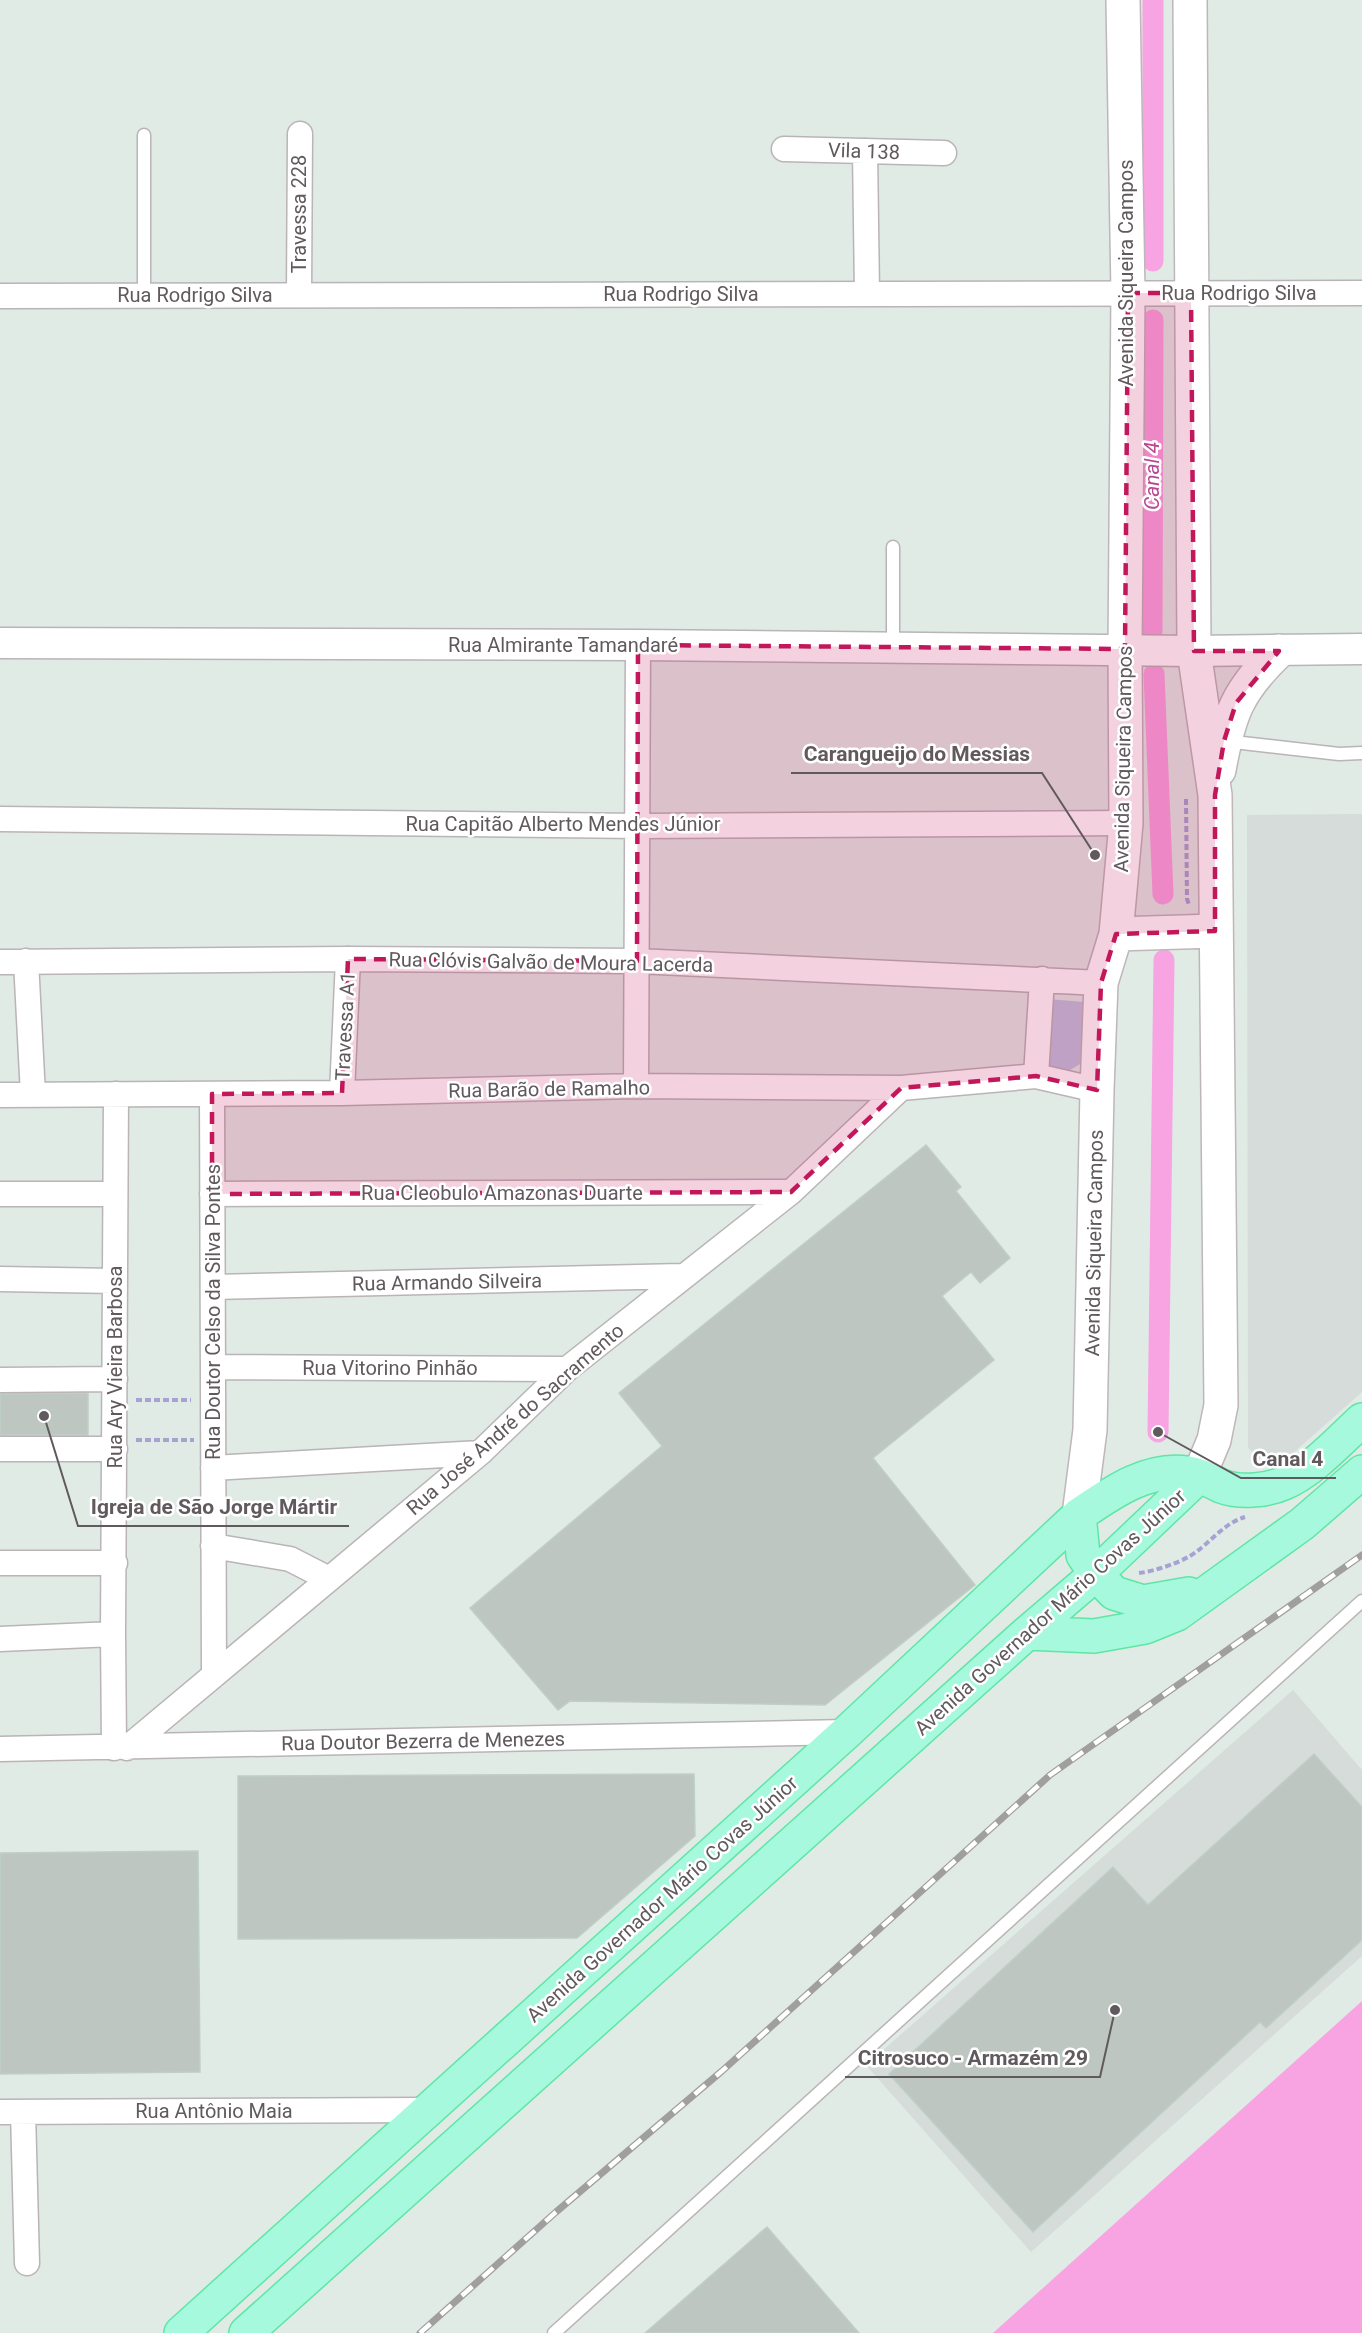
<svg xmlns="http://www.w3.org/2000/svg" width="1362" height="2333" viewBox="0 0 1362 2333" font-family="Roboto,sans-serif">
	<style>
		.industrial { fill: #d5dcd9 }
		.green { fill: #bec4e1 }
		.water { fill: #f8a3e2 }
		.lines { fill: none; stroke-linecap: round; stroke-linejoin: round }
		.canal { stroke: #f8a3e2; stroke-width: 21 }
		.building { fill: #bdc6c1; stroke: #bfcfc7; stroke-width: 1.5 }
		.service-casing { stroke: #bab3b7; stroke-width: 15 }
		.minor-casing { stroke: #bab3b7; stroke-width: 27 }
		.tertiary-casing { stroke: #bab3b7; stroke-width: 33 }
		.secondary-casing { stroke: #beb6ba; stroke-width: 36 }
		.primary-casing { stroke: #5ee6a7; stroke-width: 36 }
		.path { stroke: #a6a2d2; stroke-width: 4; stroke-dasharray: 6 3; stroke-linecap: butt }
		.service { stroke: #fff; stroke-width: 12 }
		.minor { stroke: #fff; stroke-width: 24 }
		.tertiary { stroke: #fff; stroke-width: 30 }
		.secondary { stroke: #fff; stroke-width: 33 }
		.primary { stroke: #a7f9dd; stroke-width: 33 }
		.rail-casing { stroke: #a19ea0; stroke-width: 7 }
		.rail { stroke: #fff; stroke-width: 4.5; stroke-dasharray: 14; stroke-linecap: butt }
		.marked { fill: #c2185b; fill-opacity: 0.2; stroke: #c2185b; stroke-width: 4.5; stroke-dasharray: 12 8; stroke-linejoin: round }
		.labels { text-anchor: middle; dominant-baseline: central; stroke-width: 5; stroke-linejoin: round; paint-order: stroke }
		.street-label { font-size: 20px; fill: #60595d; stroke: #fff }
		.water-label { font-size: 21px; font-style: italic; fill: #b94893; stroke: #fff }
		.leader { fill: none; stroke: #60595d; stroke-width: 2 }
		.callout-dot { fill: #60595d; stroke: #fff; stroke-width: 2 }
		.callout-label { font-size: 21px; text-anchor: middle; font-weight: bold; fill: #60595d; stroke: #fff; stroke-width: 5; stroke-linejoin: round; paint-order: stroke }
	</style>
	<rect width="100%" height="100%" fill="#e0ebe6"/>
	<path class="industrial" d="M 1362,814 L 1362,1392 L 1274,1470 L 1248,1448 L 1247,815 Z
		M 1293,1690 L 1362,1770 L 1362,1956 L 1031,2252 L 866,2065 Z"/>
	<path class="green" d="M 1048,999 L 1084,1002 L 1080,1064 L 1062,1075 L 1047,1070 Z"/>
	<path class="water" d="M 1362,2001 L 1362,2333 L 993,2333 Z"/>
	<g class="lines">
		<path class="canal" d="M 1153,261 L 1153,0
			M 1152,631 L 1153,320
			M 1154,674 L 1163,894
			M 1158,1432 L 1164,960"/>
	</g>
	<path class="building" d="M 926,1145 L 961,1187 L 956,1191 L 1010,1258 L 980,1283 L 971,1272 L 942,1296 L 994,1360 L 873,1458 L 975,1585 L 825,1705 L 570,1701 L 558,1710 L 470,1608 L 662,1446 L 619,1393 Z
		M 88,1393 L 88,1435 L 0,1435 L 0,1394 Z
		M 1314,1754 L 1362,1807 L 1362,1940 L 1266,2028 L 1260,2022 L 1033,2232 L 889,2074 L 1113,1867 L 1148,1905 Z
		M 694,1774 L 695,1836 L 577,1938 L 238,1939 L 238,1776 Z
		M 198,1851 L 200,2072 L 0,2074 L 0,1853 Z
		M 767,2227 L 859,2333 L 645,2333 Z"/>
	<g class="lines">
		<defs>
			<path id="service" d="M 144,295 L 144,135
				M 893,547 L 893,647
				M 1225,741 L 1339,754 L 1362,753
				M 554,2333 L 1362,1601"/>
			<path id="minor" d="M 784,149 L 944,153
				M 865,151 L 867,293
				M 299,295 L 300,134
				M 0,296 L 1362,293
				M 0,819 L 639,826 L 1126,823
				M 26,961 L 33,1095
				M 0,962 L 348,959 L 637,961 L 1101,983
				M 1036,1076 L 1042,979
				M 636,1086 L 638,645
				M 342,1093 L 348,959
				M 212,1094 L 214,1674
				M 0,1095 L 342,1093 L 636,1086 L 901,1088 L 1036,1076 L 1097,1090
				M 0,1194 L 115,1194
				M 212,1194 L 791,1192
				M 0,1279 L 115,1281
				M 213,1287 L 682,1276
				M 214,1367 L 567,1369
				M 0,1380 L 115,1379
				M 0,1449 L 115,1449
				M 213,1468 L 480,1453
				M 213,1546 L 290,1559 L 329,1579
				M 0,1563 L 115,1563
				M 0,1639 L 113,1634
				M 114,1748 L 113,1634 L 116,1094
				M 127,1748 L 480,1453 L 567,1369 L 791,1192 L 901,1088
				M 0,1749 L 847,1732
				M 0,2112 L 428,2110
				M 23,2112 L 27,2263"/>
			<path id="tertiary" d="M 0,643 L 638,645 L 1194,651 L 1362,649"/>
			<path id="secondary" d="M 1190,0 L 1194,651 L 1215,795 L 1221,1405 L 1214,1440 L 1199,1476
				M 1219,770 C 1229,713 1238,690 1279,651
				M 1116,934 L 1215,931
				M 1079,1515 L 1090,1430 L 1097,1090 L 1101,983 L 1116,934 L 1126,823 L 1125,649 L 1128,293 L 1123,0"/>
			<path id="primary" d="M 1079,1515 L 1083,1555 L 1096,1574 L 1114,1593 L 1143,1602 L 1189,1594
				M 1027,1633 L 1094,1636 L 1145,1627 L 1177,1614 L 1302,1524 L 1362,1472
				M 181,2333 L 847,1732 L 1079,1515 C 1110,1494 1147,1467 1187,1473 C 1199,1474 1210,1481 1221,1486 C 1239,1493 1266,1491 1284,1483 C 1312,1471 1339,1441 1362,1420
				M 246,2333 L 1027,1633 L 1096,1574 L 1199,1476"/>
		</defs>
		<use href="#service" class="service-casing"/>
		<use href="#minor" class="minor-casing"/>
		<use href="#tertiary" class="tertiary-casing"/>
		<use href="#secondary" class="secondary-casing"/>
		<use href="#primary" class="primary-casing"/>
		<path class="path" d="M 1186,799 L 1187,899 L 1189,905
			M 136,1400 L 191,1400
			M 136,1440 L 194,1440
			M 1139,1573 C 1155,1571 1176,1564 1190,1556 C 1210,1544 1222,1524 1245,1517"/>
		<use href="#service" class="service"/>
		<use href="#minor" class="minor"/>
		<use href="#tertiary" class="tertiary"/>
		<use href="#secondary" class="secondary"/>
		<use href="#primary" class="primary"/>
		<defs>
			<path id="rail" d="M 420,2333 L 556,2212 L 722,2071 L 1050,1775 L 1362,1555"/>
		</defs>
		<use href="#rail" class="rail-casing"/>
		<use href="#rail" class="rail"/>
	</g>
	<path class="marked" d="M 1128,293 L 1191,293 L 1194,651 L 1279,651 L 1236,703 L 1224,741 L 1215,795 L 1215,931 L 1116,934 L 1101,983 L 1097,1090 L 1036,1076 L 901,1088 L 791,1192 L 212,1194 L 212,1094 L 342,1093 L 348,959 L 637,961 L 638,645 L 1125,649 Z"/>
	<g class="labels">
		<g class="street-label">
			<text transform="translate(864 151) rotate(2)">Vila 138</text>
			<text transform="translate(299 214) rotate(-90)">Travessa 228</text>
			<text transform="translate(1126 273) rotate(-90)">Avenida Siqueira Campos</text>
			<text x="1239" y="293">Rua Rodrigo Silva</text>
			<text x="681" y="294">Rua Rodrigo Silva</text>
			<text x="195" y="295">Rua Rodrigo Silva</text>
			<text x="563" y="645">Rua Almirante Tamandaré</text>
			<text transform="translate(1123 759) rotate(-89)">Avenida Siqueira Campos</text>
			<text x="563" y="824">Rua Capitão Alberto Mendes Júnior</text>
			<text transform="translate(551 962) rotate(1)">Rua Clóvis Galvão de Moura Lacerda</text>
			<text transform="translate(345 1026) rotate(-87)">Travessa A1</text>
			<text transform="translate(549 1089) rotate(-1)">Rua Barão de Ramalho</text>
			<text x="502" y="1193">Rua Cleobulo Amazonas Duarte</text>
			<text transform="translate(1094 1243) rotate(-89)">Avenida Siqueira Campos</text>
			<text transform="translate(447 1282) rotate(-1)">Rua Armando Silveira</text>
			<text transform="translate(213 1312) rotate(-90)">Rua Doutor Celso da Silva Pontes</text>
			<text transform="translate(115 1367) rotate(-90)">Rua Ary Vieira Barbosa</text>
			<text x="390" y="1368">Rua Vitorino Pinhão</text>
			<text transform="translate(515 1419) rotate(-41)">Rua José André do Sacramento</text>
			<text transform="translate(1050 1612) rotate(-42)">Avenida Governador Mário Covas Júnior</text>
			<text transform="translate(423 1741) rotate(-1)">Rua Doutor Bezerra de Menezes</text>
			<text transform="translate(662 1899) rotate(-42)">Avenida Governador Mário Covas Júnior</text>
			<text x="214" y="2111">Rua Antônio Maia</text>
		</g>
		<g class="water-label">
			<text transform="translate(1152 476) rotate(-90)">Canal 4</text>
		</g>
	</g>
	<path class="leader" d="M1095 855L1042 773H791M1158 1432L1241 1478H1336M44 1416L78 1526H349M1115 2010L1100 2077H845"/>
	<g class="callout-dot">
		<circle cx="1095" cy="855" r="6"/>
		<circle cx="1158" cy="1432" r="6"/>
		<circle cx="44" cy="1416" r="6"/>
		<circle cx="1115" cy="2010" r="6"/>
	</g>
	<g class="callout-label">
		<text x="917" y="761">Carangueijo do Messias</text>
		<text x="1288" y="1466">Canal 4</text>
		<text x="214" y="1514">Igreja de São Jorge Mártir</text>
		<text x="973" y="2065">Citrosuco - Armazém 29</text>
	</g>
</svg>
